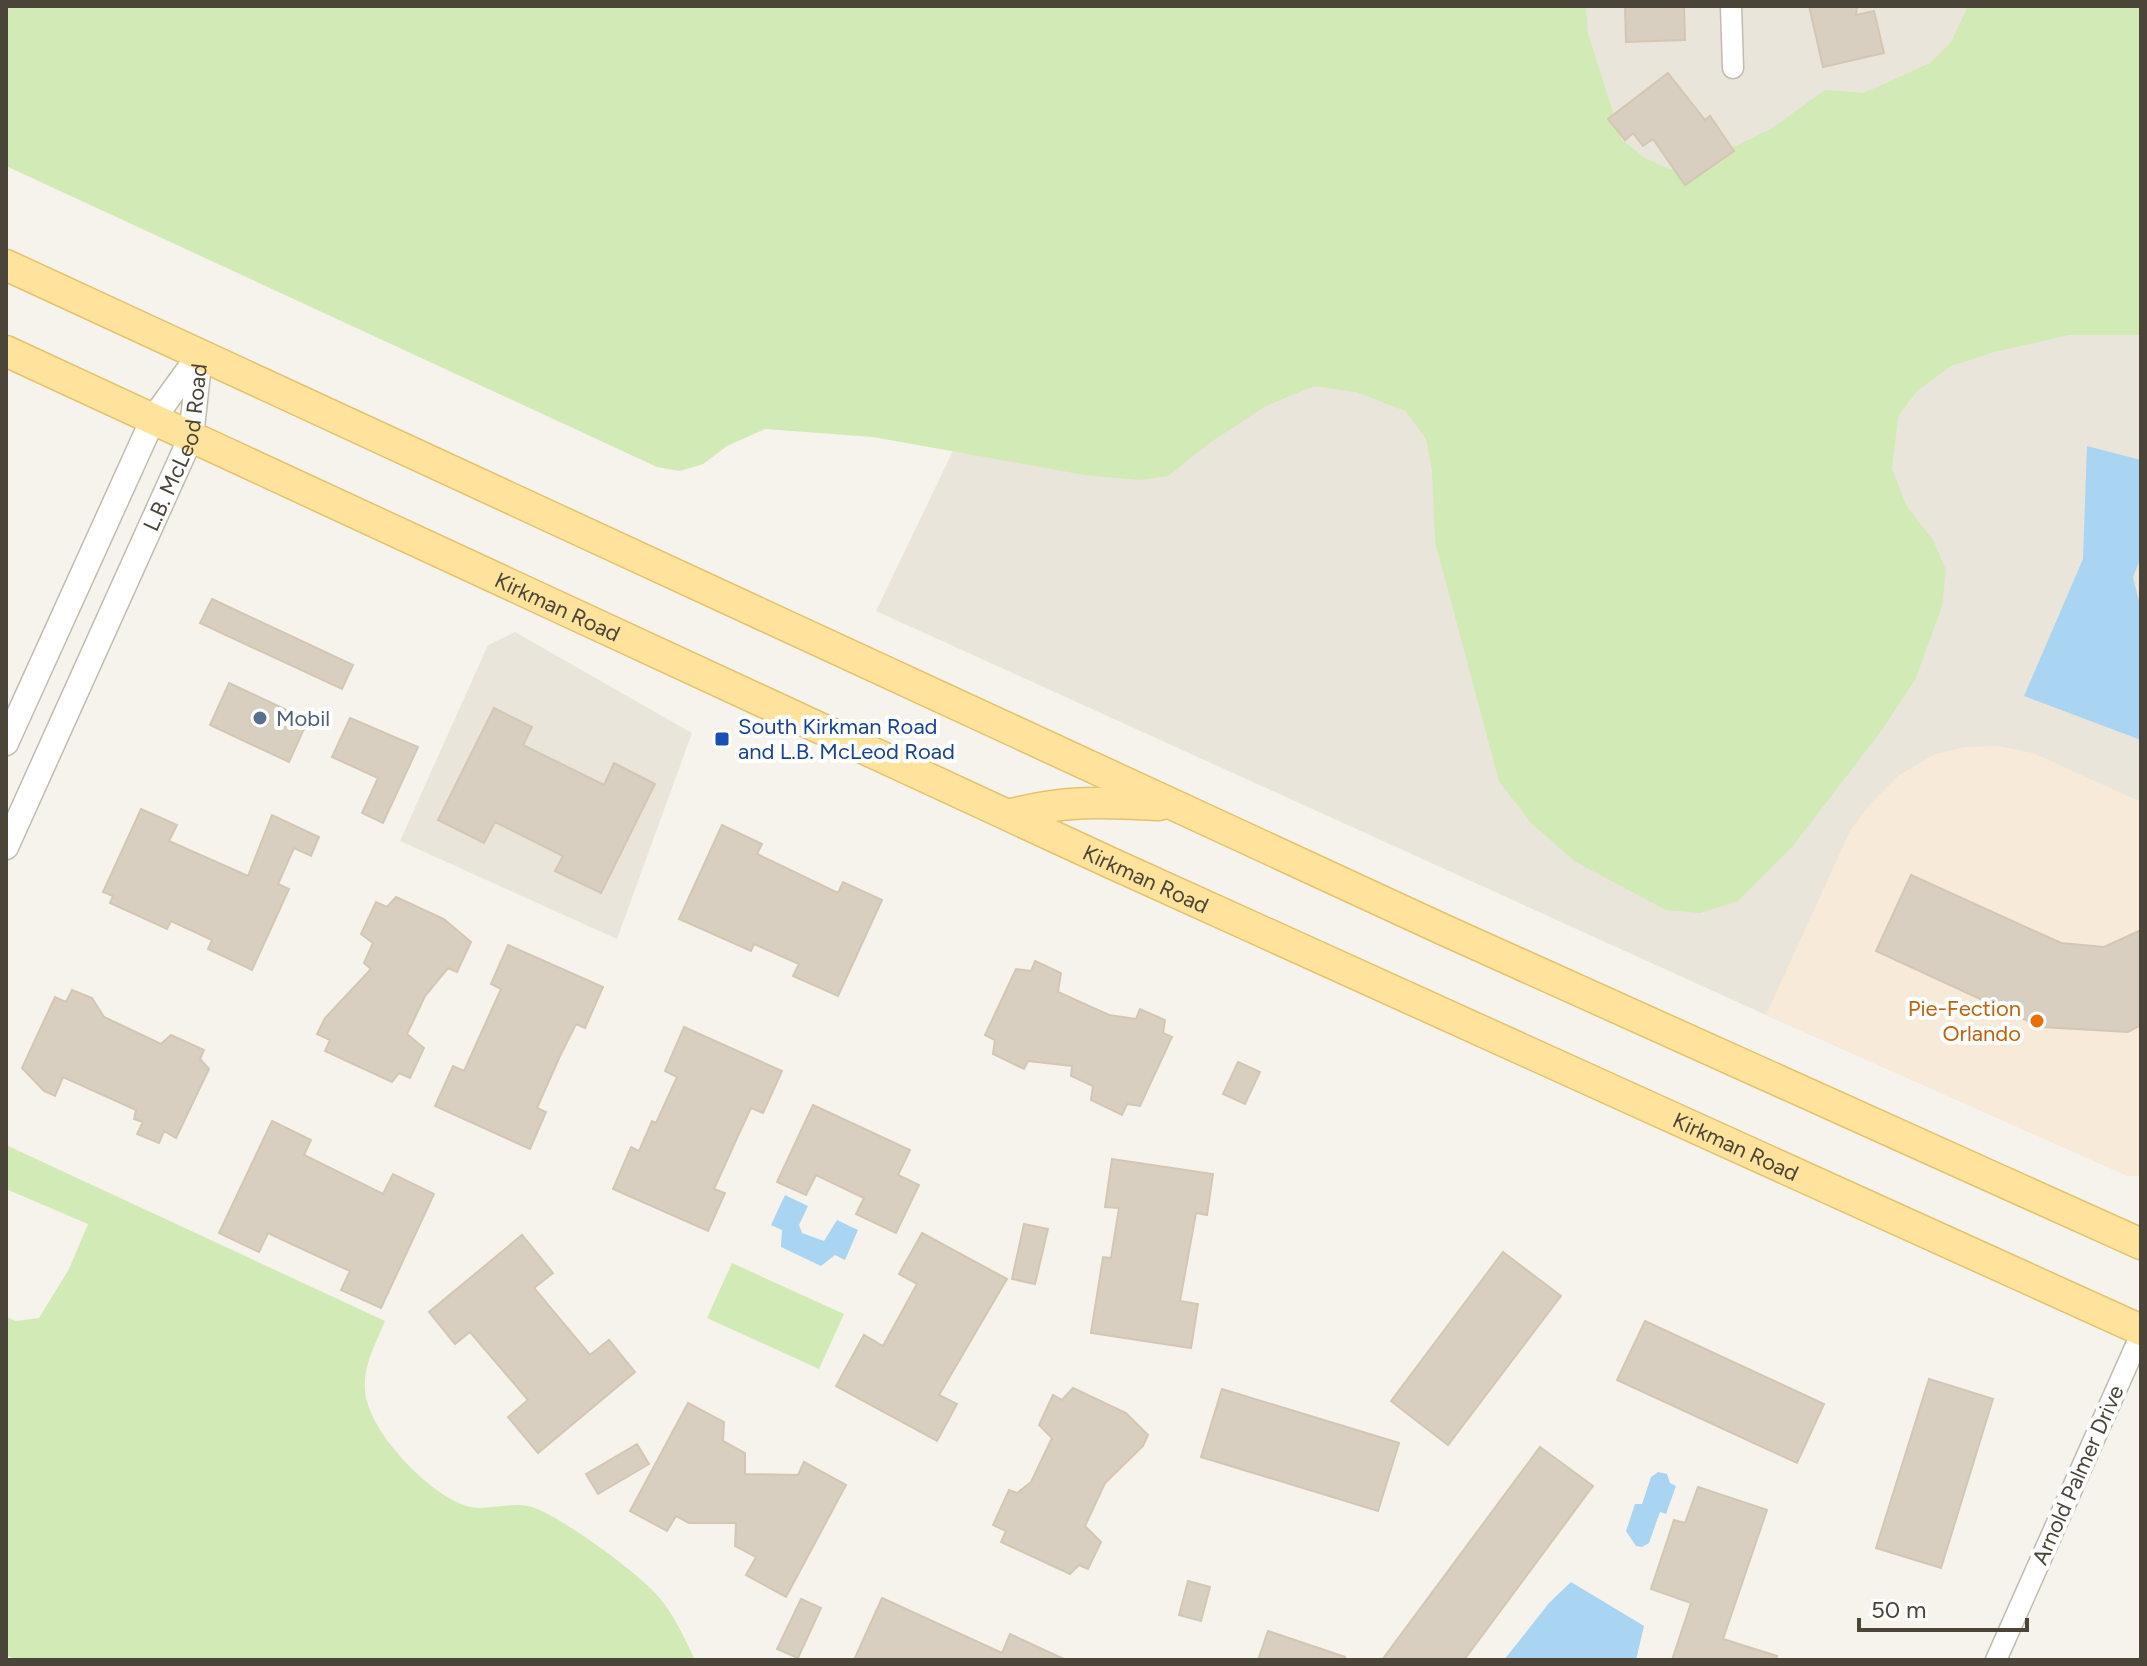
<svg xmlns="http://www.w3.org/2000/svg" width="2147" height="1666" viewBox="0 0 2147 1666" font-family="Figtree,sans-serif">
	<style>
		.residential { fill: #eae5da }
		.commercial { fill: #f7ead8 }
		.green { fill: #d2eab5 }
		.water { fill: #a9d4f2 }
		.building { fill: #d8cfc1; stroke: #d3c7b4; stroke-width: 2 }
		.lines { fill: none; stroke-linecap: round; stroke-linejoin: round }
		.minor-casing { stroke: #c2bbae; stroke-width: 23 }
		.tertiary-casing { stroke: #c2bbae; stroke-width: 27 }
		.primary-casing { stroke: #e6c16a; stroke-width: 33 }
		.minor { stroke: #fff; stroke-width: 20 }
		.tertiary { stroke: #fff; stroke-width: 24 }
		.primary { stroke: #ffe39c; stroke-width: 30 }
		.service-dot { fill: #5c6f8a; stroke: #fff; stroke-width: 3 }
		.transit-dot { fill: #1a4fb4; stroke: #fff; stroke-width: 3 }
		.food-dot { fill: #e8710a; stroke: #fff; stroke-width: 3 }
		.labels { text-anchor: middle; dominant-baseline: central; stroke-width: 8; stroke-linejoin: round; paint-order: stroke }
		.street-label { font-size: 22px; fill: #4b4439; stroke: #fff }
		.service-label { font-size: 22px; fill: #4e5e75; stroke: #fff; text-anchor: start }
		.transit-label { font-size: 22px; fill: #164399; stroke: #fff; text-anchor: start }
		.food-label { font-size: 22px; fill: #c56008; stroke: #fff; text-anchor: end }
	</style>
	<rect width="100%" height="100%" fill="#f6f3ec"/>
	<path class="residential" d="M 935,6 L 2141,6 L 2141,1175 L 2128,1176 L 1766,1015 L 876,611 L 1125,93 Z
		M 515,632 L 692,733 L 617,939 L 400,841 L 488,645 Z"/>
	<path class="commercial" d="M 1998,746 L 2033,753 L 2141,802 L 2141,1175 L 2128,1176 L 1766,1015 L 1851,829 L 1871,803 L 1899,775 L 1933,755 L 1965,747 Z"/>
	<path class="green" d="M 6,6 L 1586,6 L 1588,34 L 1622,140 L 1645,158 L 1669,169 L 1696,166 L 1772,128 L 1825,90 L 1864,93 L 1930,63 L 1951,42 L 1968,6 L 2141,6 L 2141,335 L 2069,335 L 1994,352 L 1951,366 L 1916,392 L 1898,417 L 1892,469 L 1906,505 L 1933,540 L 1946,570 L 1942,607 L 1915,680 L 1882,730 L 1792,847 L 1738,901 L 1700,913 L 1666,910 L 1574,861 L 1531,823 L 1499,781 L 1435,542 L 1432,471 L 1426,439 L 1405,411 L 1356,392 L 1314,386 L 1266,406 L 1211,442 L 1168,476 L 1139,480 L 1085,475 L 873,437 L 765,429 L 727,446 L 703,464 L 680,471 L 657,467 L 6,166 Z
		M 6,1145 L 385,1321 C 376,1343 363,1365 365,1390 C 367,1430 429,1495 467,1506 C 485,1512 509,1502 528,1506 C 555,1511 646,1578 662,1601 C 676,1619 685,1639 695,1660 L 17,1660 L 6,1655 L 6,1317 L 16,1321 L 39,1318 L 69,1269 L 88,1224 L 6,1189 Z
		M 732,1263 L 844,1314 L 819,1369 L 707,1318 Z"/>
	<path class="water" d="M 2087,446 L 2141,460 L 2141,557 L 2133,577 L 2141,609 L 2141,740 L 2024,696 L 2083,559 Z
		M 785,1195 L 808,1206 L 799,1225 L 802,1233 L 824,1241 L 837,1220 L 858,1230 L 845,1260 L 835,1255 L 821,1266 L 781,1247 L 782,1230 L 771,1225 Z
		M 1658,1472 L 1667,1474 L 1670,1483 L 1676,1486 L 1666,1514 L 1660,1512 L 1649,1543 L 1642,1547 L 1636,1546 L 1626,1531 L 1635,1504 L 1642,1504 L 1651,1477 Z
		M 1571,1582 L 1644,1626 L 1636,1660 L 1504,1660 L 1549,1603 Z"/>
	<path class="building" d="M 1625,6 L 1684,6 L 1685,40 L 1626,42 Z
		M 1809,6 L 1857,6 L 1856,15 L 1874,11 L 1884,53 L 1823,67 Z
		M 1668,73 L 1705,120 L 1710,116 L 1734,151 L 1685,185 L 1653,139 L 1643,146 L 1633,133 L 1625,140 L 1608,119 Z
		M 212,599 L 353,665 L 342,689 L 200,623 Z
		M 229,683 L 308,720 L 289,762 L 210,725 Z
		M 494,708 L 532,727 L 523,745 L 604,785 L 614,763 L 655,784 L 601,893 L 555,871 L 563,856 L 495,822 L 484,843 L 438,820 Z
		M 350,718 L 418,747 L 383,823 L 362,813 L 378,778 L 332,757 Z
		M 141,809 L 177,825 L 169,841 L 248,876 L 272,815 L 319,837 L 311,856 L 294,848 L 278,884 L 289,889 L 252,970 L 208,949 L 212,940 L 171,921 L 167,929 L 110,903 L 113,896 L 103,892 Z
		M 722,825 L 762,844 L 757,854 L 838,893 L 843,882 L 882,900 L 838,996 L 793,976 L 799,964 L 754,944 L 751,951 L 679,919 Z
		M 1911,875 L 2061,943 L 2104,947 L 2141,930 L 2141,1025 L 2128,1032 L 2041,1027 L 1876,951 Z
		M 396,897 L 444,919 L 471,942 L 457,972 L 448,968 L 425,996 L 407,1034 L 424,1048 L 410,1078 L 399,1073 L 392,1082 L 325,1051 L 330,1040 L 317,1034 L 325,1018 L 371,969 L 364,963 L 373,943 L 361,934 L 376,902 L 387,907 Z
		M 508,945 L 603,987 L 585,1028 L 576,1024 L 560,1056 L 537,1108 L 546,1112 L 530,1149 L 435,1106 L 453,1066 L 464,1071 L 478,1040 L 501,989 L 491,984 Z
		M 1035,961 L 1061,973 L 1058,992 L 1109,1015 L 1136,1019 L 1140,1009 L 1165,1020 L 1163,1033 L 1172,1037 L 1140,1106 L 1127,1104 L 1122,1115 L 1091,1100 L 1093,1086 L 1071,1076 L 1072,1066 L 1028,1061 L 1024,1069 L 993,1054 L 995,1040 L 985,1035 L 1016,969 L 1031,971 Z
		M 72,990 L 92,998 L 104,1017 L 161,1044 L 171,1035 L 204,1050 L 200,1059 L 209,1069 L 176,1138 L 164,1131 L 159,1143 L 137,1134 L 143,1122 L 134,1119 L 136,1110 L 63,1077 L 55,1096 L 44,1091 L 22,1068 L 55,997 L 66,1002 Z
		M 684,1027 L 782,1071 L 763,1113 L 751,1108 L 737,1138 L 714,1189 L 725,1193 L 708,1231 L 613,1189 L 631,1147 L 639,1151 L 652,1121 L 656,1123 L 677,1077 L 665,1071 Z
		M 1238,1062 L 1260,1072 L 1245,1104 L 1223,1094 Z
		M 813,1105 L 910,1150 L 898,1175 L 919,1185 L 896,1233 L 856,1214 L 864,1198 L 816,1175 L 806,1195 L 777,1182 Z
		M 272,1121 L 311,1140 L 304,1155 L 383,1194 L 393,1174 L 434,1194 L 381,1308 L 341,1290 L 350,1271 L 300,1248 L 268,1233 L 259,1252 L 219,1233 Z
		M 1112,1159 L 1213,1174 L 1207,1215 L 1196,1213 L 1180,1301 L 1198,1304 L 1191,1348 L 1091,1333 L 1103,1257 L 1111,1258 L 1119,1208 L 1105,1207 Z
		M 1024,1224 L 1048,1229 L 1035,1284 L 1012,1279 Z
		M 922,1233 L 1007,1279 L 939,1395 L 957,1404 L 937,1441 L 836,1386 L 864,1335 L 883,1346 L 917,1284 L 899,1274 Z
		M 522,1235 L 553,1273 L 534,1288 L 590,1355 L 609,1340 L 635,1372 L 538,1453 L 508,1417 L 528,1400 L 470,1332 L 455,1344 L 429,1312 Z
		M 1503,1252 L 1561,1296 L 1448,1445 L 1391,1401 Z
		M 1645,1321 L 1824,1404 L 1797,1463 L 1617,1380 Z
		M 1929,1379 L 1993,1399 L 1941,1568 L 1876,1548 Z
		M 1073,1388 L 1126,1413 L 1148,1435 L 1143,1446 L 1105,1483 L 1085,1526 L 1101,1542 L 1088,1569 L 1079,1565 L 1070,1574 L 1001,1542 L 1006,1531 L 993,1525 L 1009,1490 L 1017,1493 L 1031,1482 L 1052,1438 L 1039,1425 L 1053,1395 L 1062,1400 Z
		M 1222,1389 L 1399,1443 L 1378,1511 L 1201,1457 Z
		M 688,1403 L 724,1422 L 723,1441 L 745,1453 L 745,1474 L 798,1475 L 804,1462 L 846,1485 L 786,1597 L 746,1575 L 756,1557 L 735,1546 L 736,1523 L 689,1523 L 676,1516 L 667,1531 L 630,1511 Z
		M 637,1444 L 649,1464 L 598,1494 L 586,1474 Z
		M 1540,1447 L 1593,1486 L 1464,1660 L 1382,1660 Z
		M 1698,1487 L 1767,1510 L 1723,1639 L 1777,1656 L 1776,1660 L 1672,1660 L 1691,1603 L 1651,1589 L 1674,1520 L 1685,1523 Z
		M 1188,1581 L 1210,1587 L 1201,1621 L 1179,1615 Z
		M 882,1598 L 1002,1653 L 1010,1634 L 1066,1660 L 854,1660 Z
		M 801,1599 L 821,1608 L 798,1658 L 777,1649 Z
		M 1268,1631 L 1345,1657 L 1344,1660 L 1258,1660 Z"/>
	<g class="lines">
		<defs>
			<path id="minor" d="M 1731,6 L 1733,68
				M 1996,1660 L 2141,1334"/>
			<g id="tertiary">
				<path d="M 6,743 L 153,419 L 198,357"/>
				<path id="s1" d="M 6,847 L 191,437 L 200,355"/>
			</g>
			<g id="primary">
				<path d="M 6,265 L 1442,929 L 2141,1244"/>
				<path id="s2" d="M 6,351 L 1111,863 L 2141,1330"/>
				<path d="M 1008,815 C 1063,800 1104,802 1159,805"/>
			</g>
		</defs>
		<use href="#minor" class="minor-casing"/>
		<use href="#tertiary" class="tertiary-casing"/>
		<use href="#primary" class="primary-casing"/>
		<use href="#minor" class="minor"/>
		<use href="#tertiary" class="tertiary"/>
		<use href="#primary" class="primary"/>
	</g>
	<circle class="service-dot" cx="260" cy="718" r="8"/>
	<rect class="transit-dot" x="714" y="731" width="16" height="16" rx="4"/>
	<circle class="food-dot" cx="2037" cy="1021" r="8"/>
	<g class="labels">
		<g class="street-label">
			<text stroke="none"><textPath href="#s1" startOffset="436">L.B. McLeod Road</textPath></text>
			<text stroke="none"><textPath href="#s2" startOffset="608">Kirkman Road</textPath></text>
			<text stroke="none"><textPath href="#s2" startOffset="1256">Kirkman Road</textPath></text>
			<text stroke="none"><textPath href="#s2" startOffset="1904">Kirkman Road</textPath></text>
			<text transform="translate(2078 1475) rotate(-66)">Arnold Palmer Drive</text>
		</g>
		<g class="service-label">
			<text x="276" y="718">Mobil</text>
		</g>
		<g class="transit-label">
			<text x="738" y="726">South Kirkman Road<tspan x="738" dy="25">and L.B. McLeod Road</tspan></text>
		</g>
		<g class="food-label">
			<text x="2021" y="1008">Pie-Fection<tspan x="2021" dy="25">Orlando</tspan></text>
		</g>
	</g>
	<rect width="2147" height="1666" fill="none" stroke="#4b4439" stroke-width="16"/>
	<path d="M1859 1618v12h168v-12" fill="none" stroke="#4b4439" stroke-width="4"/>
	<text x="1871" y="1618" font-size="24" fill="#4b4439" stroke="#ffffff" stroke-width="6" paint-order="stroke">50 m</text>
</svg>
